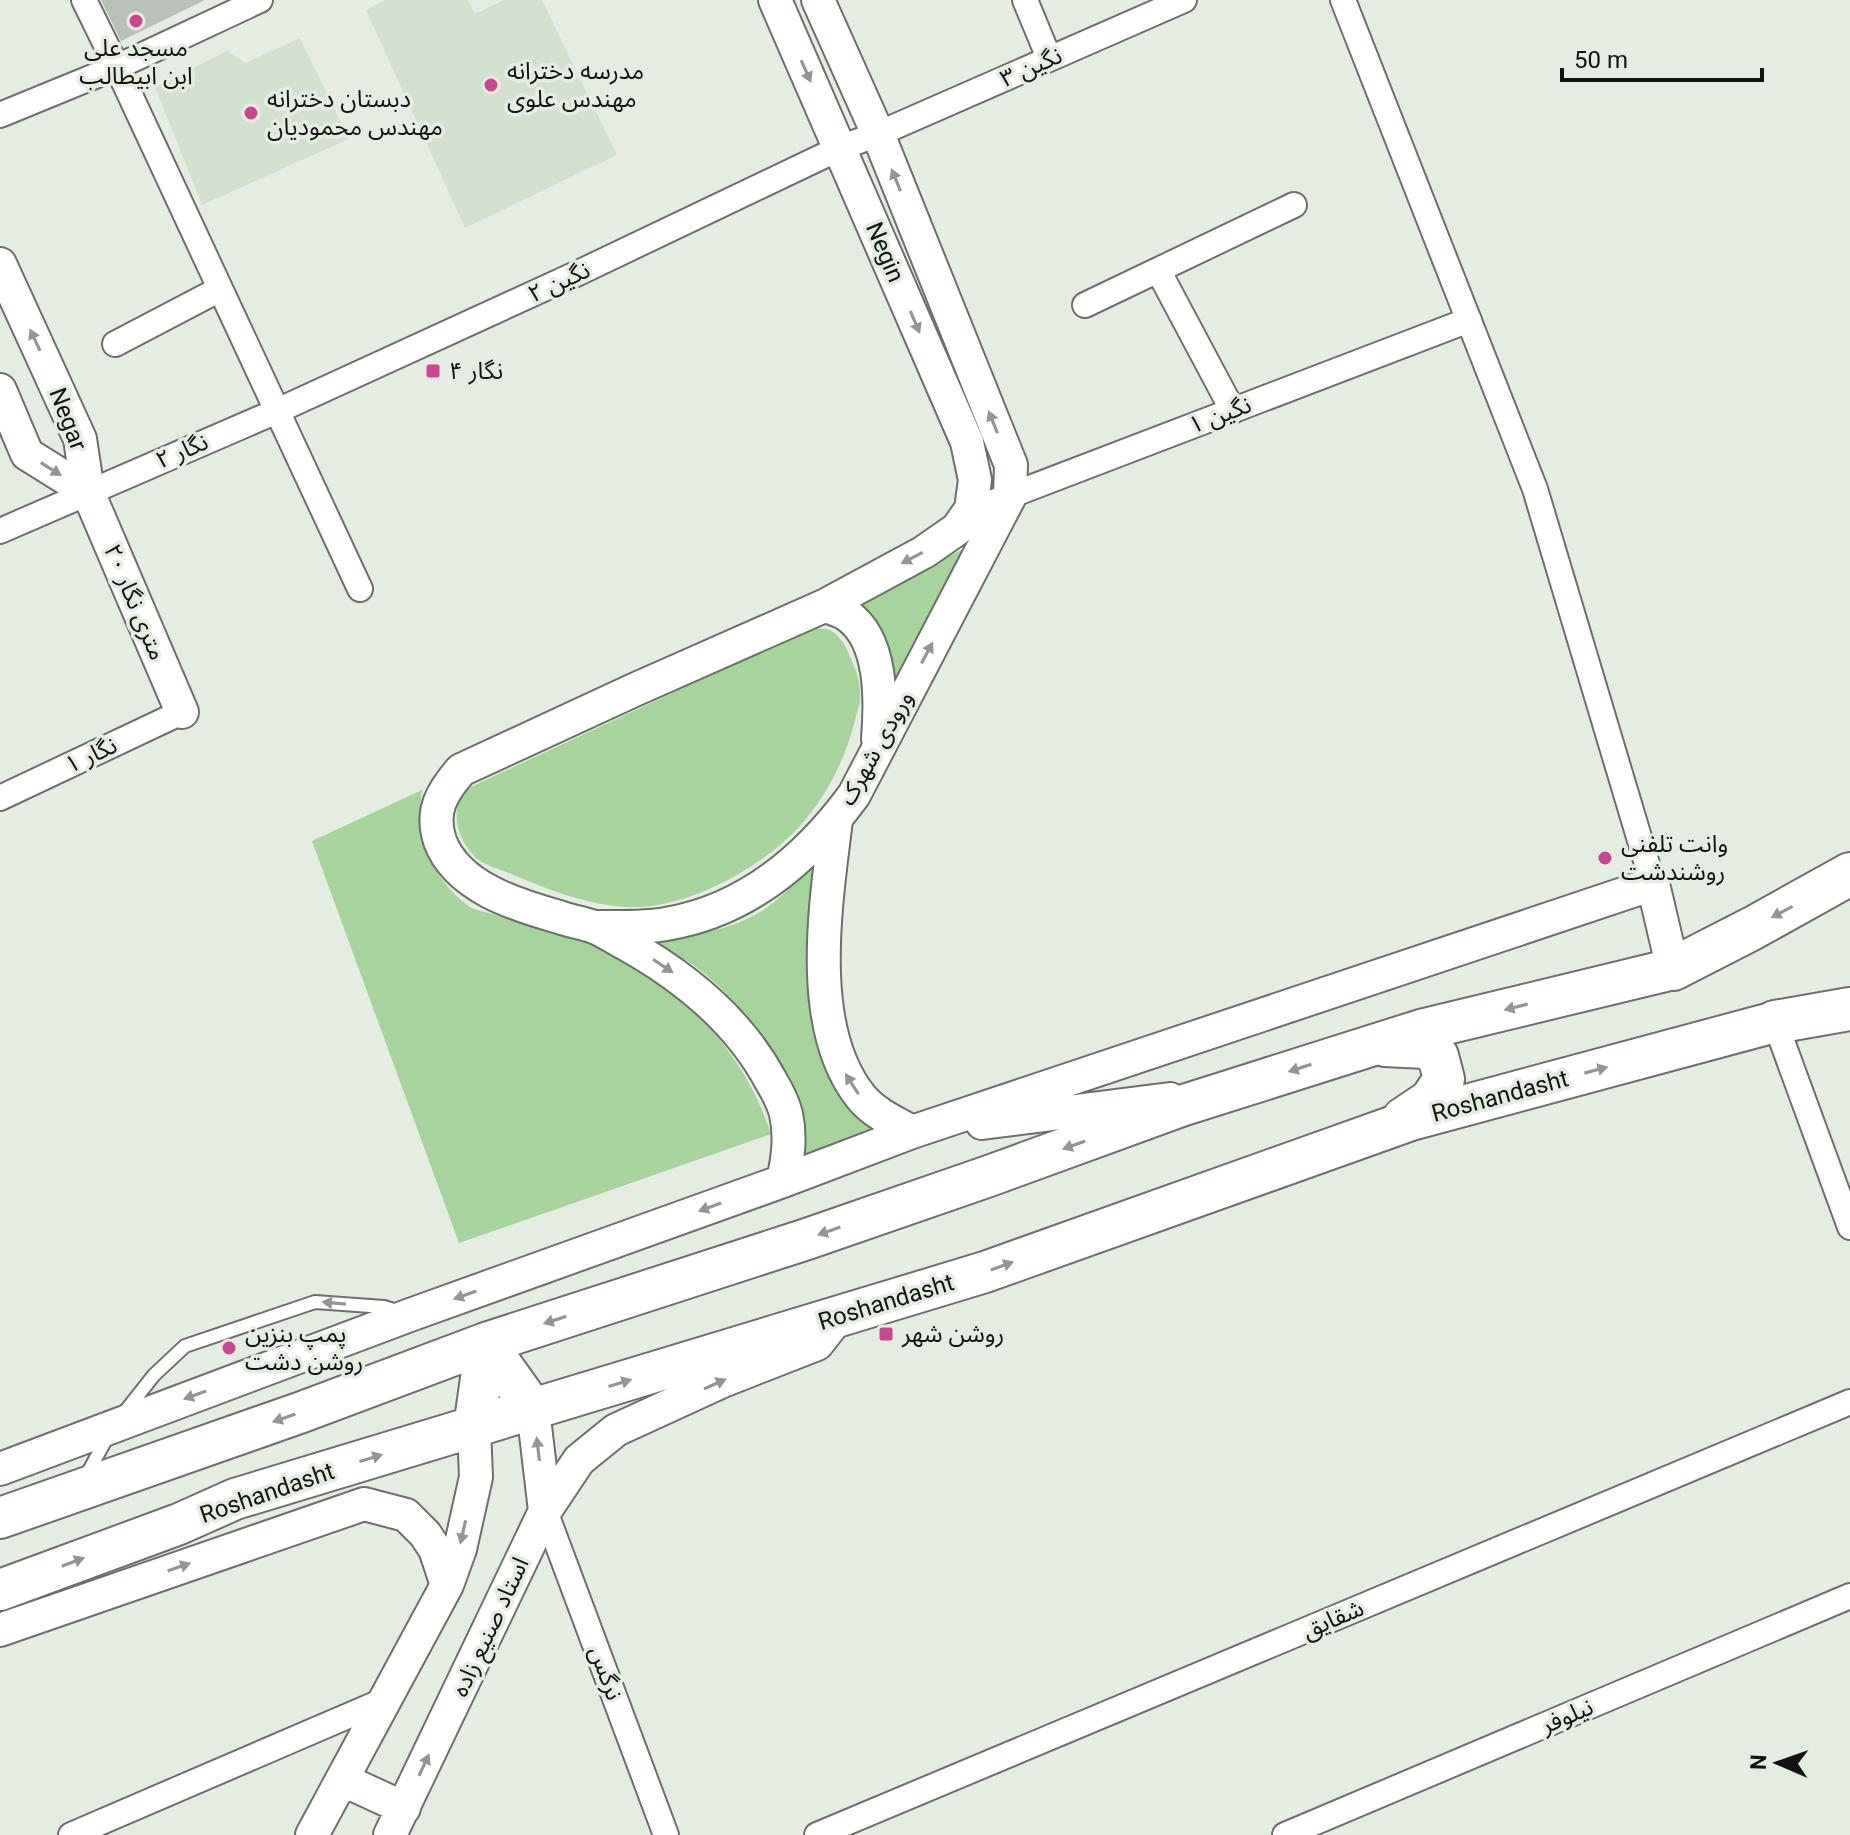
<svg xmlns="http://www.w3.org/2000/svg" width="1850" height="1835" viewBox="0 0 1850 1835" font-family="Roboto,'Noto Sans Arabic',sans-serif">
	<style>
		.built { fill: #d4e1d1 }
		.green { fill: #a7d39d }
		.building { fill: #b9c0b7 }
		.lines { fill: none; stroke-linecap: round; stroke-linejoin: round }
		.service-casing { stroke: #6a7168; stroke-width: 16 }
		.minor-casing { stroke: #6a7168; stroke-width: 28 }
		.tertiary-casing { stroke: #6a7168; stroke-width: 36 }
		.primary-casing { stroke: #6a7168; stroke-width: 44 }
		.trunk-casing { stroke: #6a7168; stroke-width: 46 }
		.service { stroke: #fff; stroke-width: 12 }
		.minor { stroke: #fff; stroke-width: 24 }
		.tertiary { stroke: #fff; stroke-width: 32 }
		.primary { stroke: #fff; stroke-width: 40 }
		.trunk { stroke: #fff; stroke-width: 42 }
		.oneway { fill: #949594 }
		.poi-dot { fill: #c9478f; stroke: #e5ede3; stroke-width: 3 }
		.labels { text-anchor: middle; dominant-baseline: central; stroke-width: 7; stroke-linejoin: round; paint-order: stroke }
		.poi-label { font-size: 24px; fill: #111411; stroke: #e5ede3; text-anchor: start }
		.street-label { font-size: 24px; fill: #111411; stroke: #e5ede3 }
	</style>
	<rect width="100%" height="100%" fill="#e5ede3"/>
	<path class="built" d="M 385,0 L 468,0 L 475,14 L 504,0 L 542,0 L 617,155 L 465,228 L 366,10 Z
		M 300,38 L 349,139 L 202,205 L 155,87 L 227,51 L 246,63 Z"/>
	<path class="green" d="M 968,547 L 890,690 L 851,603 Z
		M 812,628 C 817,629 825,628 830,630 C 841,636 847,648 851,659 C 857,671 861,686 860,700 C 860,705 857,712 856,717 C 847,753 832,786 809,815 C 775,860 700,903 643,907 C 596,909 551,891 509,873 C 499,869 484,865 476,858 C 456,838 453,817 460,792 Z
		M 422,790 C 414,838 432,879 471,908 C 515,921 566,932 607,951 C 683,984 746,1056 771,1134 L 459,1243 L 312,841 Z
		M 817,857 C 807,926 797,1000 826,1066 C 829,1074 832,1082 836,1089 C 848,1106 864,1119 880,1133 L 803,1163 C 804,1141 805,1118 797,1096 C 782,1054 732,993 696,967 C 681,956 663,949 648,940 C 692,936 737,931 773,903 C 789,890 803,872 817,857 Z"/>
	<path class="building" d="M 101,0 L 205,0 L 121,41 Z"/>
	<g class="lines">
		<defs>
			<path id="service" d="M 124,1413 L 154,1375 L 185,1346 L 315,1302 L 384,1307 L 400,1312
				M 85,1478 L 109,1434"/>
			<path id="minor" d="M 84,0 L 117,67 L 360,589
				M 1025,0 L 1049,58
				M 1343,0 L 1535,489 L 1653,884
				M 0,115 L 117,67 L 260,0
				M 1158,270 L 1233,411
				M 1085,305 L 1294,205
				M 115,344 L 220,289
				M 996,501 L 1469,320
				M 0,531 L 277,411 L 576,274 L 840,148 L 878,134 L 1184,0
				M 0,798 L 182,712
				M 1775,1022 L 1850,1227
				M 545,1511 L 666,1835
				M 71,1835 L 385,1700
				M 817,1835 L 1850,1402
				M 1285,1835 L 1850,1596"/>
			<path id="tertiary" d="M 775,0 L 967,442 L 975,480 L 971,509 L 957,529 L 924,552 L 824,606 L 634,690 L 461,770 C 442,792 430,811 440,841 C 457,887 516,905 559,917 C 570,921 583,923 594,927 C 605,931 616,939 626,944 C 685,977 739,1021 771,1081 C 777,1091 783,1102 786,1114 C 791,1137 788,1158 783,1181
				M 0,264 L 80,439 L 88,492 L 182,712
				M 0,390 L 27,454 L 88,492
				M 824,606 C 832,608 841,611 847,615 C 883,640 881,701 878,739
				M 836,820 C 826,903 805,1027 861,1097 C 874,1113 894,1122 912,1132
				M 599,927 C 621,927 644,928 666,924 C 746,911 807,859 854,795 L 1010,496 L 1011,465 L 878,134 L 818,0
				M 982,1123 L 1170,1099
				M 0,1469 L 410,1315 L 783,1181 L 912,1132 L 1653,884 L 1673,969
				M 545,1511 L 579,1460 L 616,1430 L 725,1380 L 817,1344 L 839,1316
				M 0,1630 L 364,1504 L 406,1515 L 425,1534 L 435,1549 L 447,1585
				M 343,1780 L 404,1808
				M 312,1835 L 447,1585 L 460,1549 L 476,1477 L 474,1428
				M 390,1835 L 545,1511 L 533,1409"/>
			<path id="primary" d="M 1385,1046 L 1425,1048 L 1438,1056 L 1444,1079 L 1430,1100 L 1403,1118
				M 486,1343 L 533,1409
				M 474,1428 L 486,1343
				M 0,1518 L 302,1412 L 486,1343 L 807,1239 L 989,1176 L 1181,1106 L 1421,1030 L 1673,969
				M 0,1590 L 179,1524 L 235,1499 L 985,1272 L 1411,1120 L 1775,1022"/>
			<path id="trunk" d="M 1673,969 L 1753,928 L 1850,874
				M 1775,1022 L 1850,1009"/>
		</defs>
		<use href="#service" class="service-casing"/>
		<use href="#minor" class="minor-casing"/>
		<use href="#tertiary" class="tertiary-casing"/>
		<use href="#primary" class="primary-casing"/>
		<use href="#trunk" class="trunk-casing"/>
		<use href="#service" class="service"/>
		<use href="#minor" class="minor"/>
		<use href="#tertiary" class="tertiary"/>
		<use href="#primary" class="primary"/>
		<use href="#trunk" class="trunk"/>
	</g>
	<defs><path id="oneway-solid" d="M-6-.8H1V-3.2L6.5 0L1 3.2V.8H-6Z" transform="scale(2)"/></defs>
	<g class="oneway">
		<use href="#oneway-solid" transform="translate(806 71) rotate(66)"/>
		<use href="#oneway-solid" transform="translate(896 180) rotate(-112)"/>
		<use href="#oneway-solid" transform="translate(915 322) rotate(67)"/>
		<use href="#oneway-solid" transform="translate(35 340) rotate(-115)"/>
		<use href="#oneway-solid" transform="translate(993 422) rotate(-112)"/>
		<use href="#oneway-solid" transform="translate(51 469) rotate(32)"/>
		<use href="#oneway-solid" transform="translate(912 558) rotate(152)"/>
		<use href="#oneway-solid" transform="translate(927 653) rotate(-62)"/>
		<use href="#oneway-solid" transform="translate(1782 912) rotate(152)"/>
		<use href="#oneway-solid" transform="translate(663 966) rotate(34)"/>
		<use href="#oneway-solid" transform="translate(1516 1007) rotate(166)"/>
		<use href="#oneway-solid" transform="translate(1300 1068) rotate(162)"/>
		<use href="#oneway-solid" transform="translate(1596 1070) rotate(-15)"/>
		<use href="#oneway-solid" transform="translate(852 1084) rotate(-123)"/>
		<use href="#oneway-solid" transform="translate(1074 1145) rotate(160)"/>
		<use href="#oneway-solid" transform="translate(710 1207) rotate(160)"/>
		<use href="#oneway-solid" transform="translate(829 1231) rotate(161)"/>
		<use href="#oneway-solid" transform="translate(1002 1266) rotate(-20)"/>
		<use href="#oneway-solid" transform="translate(465 1295) rotate(160)"/>
		<use href="#oneway-solid" transform="translate(334 1303) rotate(-175)"/>
		<use href="#oneway-solid" transform="translate(555 1320) rotate(162)"/>
		<use href="#oneway-solid" transform="translate(620 1383) rotate(-17)"/>
		<use href="#oneway-solid" transform="translate(715 1384) rotate(-24)"/>
		<use href="#oneway-solid" transform="translate(195 1395) rotate(160)"/>
		<use href="#oneway-solid" transform="translate(284 1418) rotate(161)"/>
		<use href="#oneway-solid" transform="translate(538 1449) rotate(-97)"/>
		<use href="#oneway-solid" transform="translate(371 1458) rotate(-17)"/>
		<use href="#oneway-solid" transform="translate(463 1532) rotate(103)"/>
		<use href="#oneway-solid" transform="translate(73 1562) rotate(-21)"/>
		<use href="#oneway-solid" transform="translate(179 1567) rotate(-19)"/>
		<use href="#oneway-solid" transform="translate(424 1765) rotate(-65)"/>
	</g>
	<g class="poi-dot">
		<circle cx="136" cy="21" r="8"/>
		<circle cx="491" cy="85" r="8"/>
		<circle cx="251" cy="113" r="8"/>
		<rect x="425" y="363" width="16" height="16" rx="4"/>
		<circle cx="1605" cy="858" r="8"/>
		<rect x="878" y="1326" width="16" height="16" rx="4"/>
		<circle cx="229" cy="1348" r="8"/>
	</g>
	<g class="labels">
		<g class="poi-label">
			<text x="136" y="48" text-anchor="middle">مسجد علی<tspan x="136" dy="28">ابن ابیطالب</tspan></text>
			<text x="507" y="71">مدرسه دخترانه<tspan x="507" dy="28">مهندس علوی</tspan></text>
			<text x="267" y="99">دبستان دخترانه<tspan x="267" dy="28">مهندس محمودیان</tspan></text>
			<text x="449" y="371">نگار ۴</text>
			<text x="1621" y="844">وانت تلفنی<tspan x="1621" dy="28">روشندشت</tspan></text>
			<text x="245" y="1334">پمپ بنزین<tspan x="245" dy="28">روشن دشت</tspan></text>
			<text x="902" y="1334">روشن شهر</text>
		</g>
		<g class="street-label">
			<text transform="translate(1031 67) rotate(-24)">نگین ۳</text>
			<text transform="translate(885 252) rotate(67)">Negin</text>
			<text transform="translate(559 282) rotate(-25)">نگین ۲</text>
			<text transform="translate(1220 415) rotate(-21)">نگین ۱</text>
			<text transform="translate(68 419) rotate(69)">Negar</text>
			<text transform="translate(182 451) rotate(-23)">نگار ۲</text>
			<text transform="translate(135 602) rotate(67)">۲۰ متری نگار</text>
			<text transform="translate(876 748) rotate(-61)">ورودی شهرک</text>
			<text transform="translate(91 755) rotate(-25)">نگار ۱</text>
			<text transform="translate(1500 1096) rotate(-15)">Roshandasht</text>
			<text transform="translate(886 1302) rotate(-17)">Roshandasht</text>
			<text transform="translate(267 1493) rotate(-19)">Roshandasht</text>
			<text transform="translate(1333 1619) rotate(-23)">شقایق</text>
			<text transform="translate(490 1627) rotate(-65)">استاد صنیع زاده</text>
			<text transform="translate(606 1673) rotate(70)">نرگس</text>
			<text transform="translate(1567 1716) rotate(-23)">نیلوفر</text>
		</g>
	</g>
	<g transform="translate(1778 1763) rotate(272)" stroke="#e5ede3" stroke-width="6" paint-order="stroke">
	<path d="M0-6L14 30L0 20L-14 30Z" fill="#111411"/>
	<text y="-12" font-size="22" font-weight="bold" text-anchor="middle" fill="#111411">N</text>
	</g>
	<path d="M1562 68v12h200v-12" fill="none" stroke="#111411" stroke-width="4"/>
	<text x="1574" y="68" font-size="24" fill="#111411" stroke="#e5ede3" stroke-width="6" paint-order="stroke">50 m</text>
</svg>
